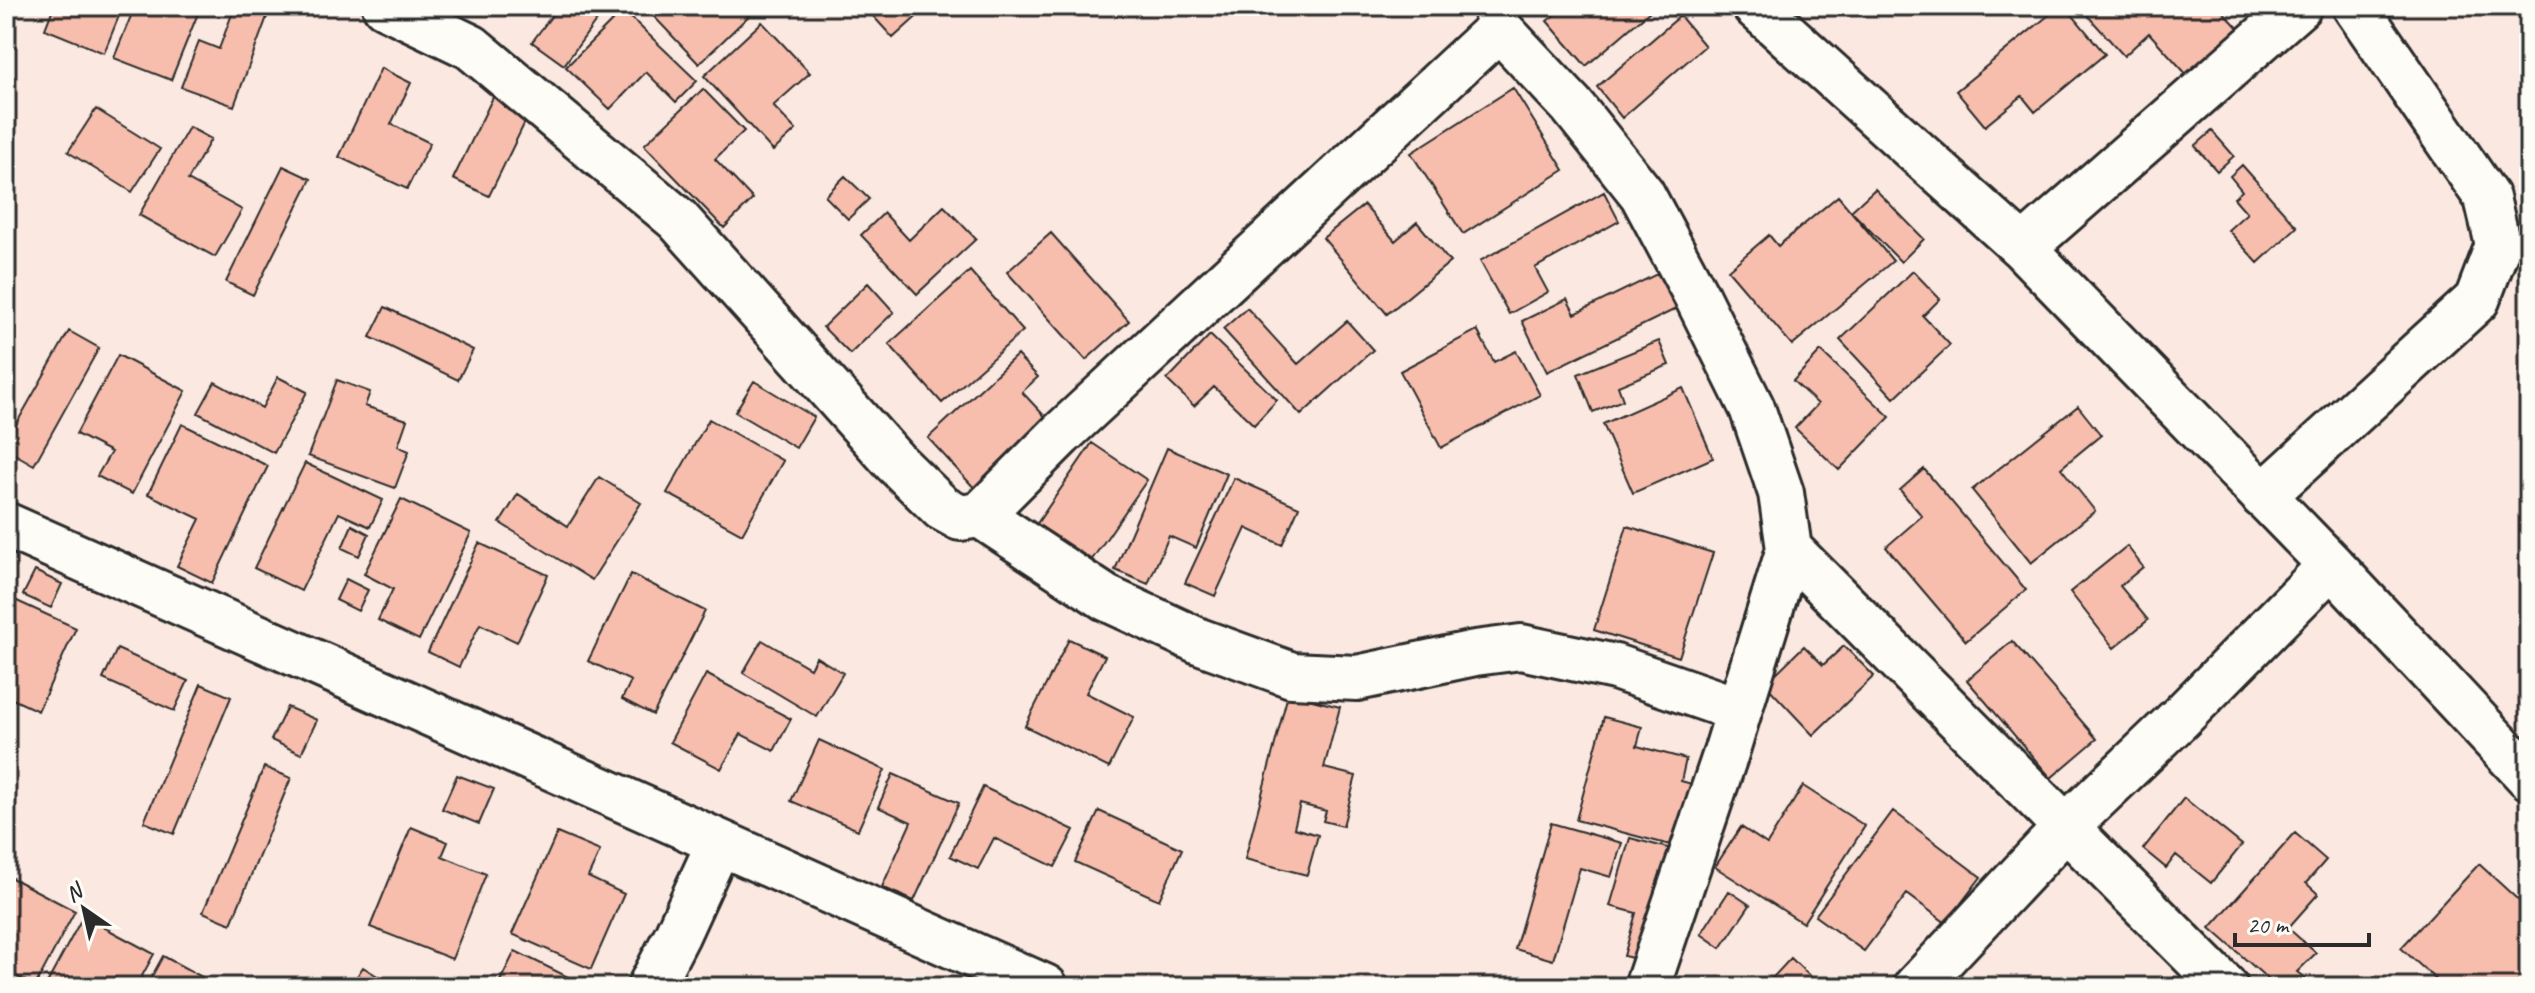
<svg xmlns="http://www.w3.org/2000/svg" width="2535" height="993" viewBox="0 0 2535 993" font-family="Caveat,sans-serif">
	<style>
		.building { fill: #f7bead; stroke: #2b2b2b; stroke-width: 2 }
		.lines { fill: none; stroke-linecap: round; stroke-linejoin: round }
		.minor-casing { stroke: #2b2b2b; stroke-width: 50 }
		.minor { stroke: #fdfcf7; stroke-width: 44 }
	</style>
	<rect width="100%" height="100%" fill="#fbe9e1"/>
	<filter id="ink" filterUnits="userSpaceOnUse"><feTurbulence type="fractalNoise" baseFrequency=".0125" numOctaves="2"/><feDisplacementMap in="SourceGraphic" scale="16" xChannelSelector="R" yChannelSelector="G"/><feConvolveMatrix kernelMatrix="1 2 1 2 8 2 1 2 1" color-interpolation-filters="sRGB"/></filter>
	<g filter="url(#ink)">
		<path class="building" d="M 54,6 L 123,6 L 104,53 L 45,29 Z
			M 135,6 L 201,6 L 171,80 L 114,58 Z
			M 235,6 L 271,6 L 234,106 L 181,87 L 199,41 L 219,49 Z
			M 559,6 L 607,6 L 564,65 L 532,42 Z
			M 644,6 L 759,6 L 699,64 Z
			M 864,6 L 920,6 L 924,10 L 893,38 Z
			M 1565,6 L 1656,6 L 1586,66 L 1547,21 Z
			M 2060,6 L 2065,6 L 2105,54 L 2035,112 L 2022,96 L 1985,126 L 1956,91 Z
			M 2079,6 L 2218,6 L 2241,31 L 2189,77 L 2149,33 L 2124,56 Z
			M 623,10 L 697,81 L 676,102 L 646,72 L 610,109 L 566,67 Z
			M 1680,16 L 1705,46 L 1622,118 L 1597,87 Z
			M 762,22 L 810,73 L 773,106 L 796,130 L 773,151 L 704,76 Z
			M 381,68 L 411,83 L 391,124 L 430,143 L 407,189 L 339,157 Z
			M 1513,88 L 1564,170 L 1463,234 L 1411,153 Z
			M 703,89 L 744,131 L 715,159 L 753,199 L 724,228 L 644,145 Z
			M 493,97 L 529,114 L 489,196 L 453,179 Z
			M 96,109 L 160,149 L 132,192 L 68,152 Z
			M 189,127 L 211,139 L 188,180 L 242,210 L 215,257 L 139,215 Z
			M 2212,131 L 2234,156 L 2217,171 L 2195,146 Z
			M 2242,165 L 2297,227 L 2258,263 L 2228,230 L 2247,213 L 2234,198 L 2242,191 L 2230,176 Z
			M 283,166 L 311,179 L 253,295 L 226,282 Z
			M 845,176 L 869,199 L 848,219 L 825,196 Z
			M 1875,189 L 1924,239 L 1901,262 L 1851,211 Z
			M 1604,192 L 1619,221 L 1535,268 L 1548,292 L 1509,314 L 1480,261 Z
			M 1838,196 L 1893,261 L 1792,345 L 1728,270 L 1769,235 L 1778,246 Z
			M 1364,205 L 1395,241 L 1417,222 L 1450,262 L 1387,314 L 1323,238 Z
			M 944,206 L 976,239 L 917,294 L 861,235 L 884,213 L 909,240 Z
			M 1051,233 L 1129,321 L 1086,360 L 1007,272 Z
			M 970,271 L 1023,331 L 942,403 L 889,344 Z
			M 1663,271 L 1680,307 L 1547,372 L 1522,321 L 1567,299 L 1575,314 Z
			M 1913,271 L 1940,299 L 1923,316 L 1950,345 L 1894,398 L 1840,340 Z
			M 868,283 L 894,312 L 850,354 L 823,327 Z
			M 385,307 L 473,350 L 458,380 L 370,337 Z
			M 1247,308 L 1298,364 L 1347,321 L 1373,350 L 1301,415 L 1223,329 Z
			M 1477,330 L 1494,362 L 1516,351 L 1540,395 L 1441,448 L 1400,371 Z
			M 69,331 L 99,348 L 34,465 L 6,449 L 6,442 Z
			M 1210,335 L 1277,400 L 1254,425 L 1214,387 L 1194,406 L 1167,380 Z
			M 1659,341 L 1669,365 L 1618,386 L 1623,400 L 1593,412 L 1578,374 Z
			M 1821,351 L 1890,417 L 1839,470 L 1795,428 L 1818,404 L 1793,381 Z
			M 118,355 L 186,391 L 132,494 L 97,476 L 111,452 L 76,434 Z
			M 1017,355 L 1038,377 L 1022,392 L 1051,423 L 978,492 L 928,438 Z
			M 278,377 L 307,392 L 274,453 L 198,413 L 215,382 L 262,408 Z
			M 337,380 L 370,392 L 365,406 L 407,420 L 398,446 L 409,451 L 395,488 L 308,456 Z
			M 754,381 L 814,417 L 796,448 L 735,412 Z
			M 1683,388 L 1713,458 L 1633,493 L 1603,424 Z
			M 2078,406 L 2101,435 L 2061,468 L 2095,511 L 2031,563 L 1972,490 Z
			M 709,419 L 783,461 L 742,534 L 667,493 Z
			M 182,424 L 268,466 L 212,583 L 177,566 L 200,519 L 148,494 Z
			M 1092,443 L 1147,480 L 1091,561 L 1036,525 Z
			M 1167,448 L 1227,474 L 1196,548 L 1169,536 L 1148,584 L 1115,570 Z
			M 305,463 L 383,500 L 370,527 L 339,513 L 301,591 L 254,568 Z
			M 1924,469 L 2026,590 L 1966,641 L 1886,547 L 1922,516 L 1900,490 Z
			M 599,477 L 641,503 L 592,580 L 500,523 L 518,494 L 568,526 Z
			M 1234,478 L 1299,507 L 1282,545 L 1246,528 L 1215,596 L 1185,583 Z
			M 401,499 L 471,533 L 419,640 L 378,620 L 393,589 L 364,574 Z
			M 352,525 L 369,534 L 359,556 L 342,548 Z
			M 1627,526 L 1713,553 L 1679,657 L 1594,630 Z
			M 479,543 L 548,575 L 517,642 L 480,624 L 459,667 L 428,652 Z
			M 2127,546 L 2143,567 L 2120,586 L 2148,620 L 2114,648 L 2070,592 Z
			M 35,571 L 62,584 L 51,608 L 23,595 Z
			M 631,574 L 705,611 L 653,715 L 622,699 L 631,681 L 588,661 Z
			M 346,579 L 368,590 L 358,611 L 336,600 Z
			M 6,596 L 76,628 L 38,711 L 6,696 Z
			M 1069,639 L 1105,656 L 1086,693 L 1134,717 L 1109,768 L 1025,726 Z
			M 762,640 L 810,668 L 816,657 L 843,673 L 817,717 L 743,673 Z
			M 2012,641 L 2097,739 L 2051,778 L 1967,680 Z
			M 1804,646 L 1823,665 L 1844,646 L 1874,676 L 1813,735 L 1765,684 Z
			M 117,649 L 188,681 L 174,711 L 103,679 Z
			M 706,674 L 791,719 L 774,751 L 741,734 L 721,769 L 670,742 Z
			M 201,684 L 231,697 L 174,834 L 144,822 Z
			M 1288,694 L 1340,707 L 1324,768 L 1356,776 L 1343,826 L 1323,821 L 1326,811 L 1300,804 L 1294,828 L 1318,835 L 1307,875 L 1245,859 Z
			M 287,707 L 317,720 L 301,754 L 271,740 Z
			M 1604,717 L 1642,727 L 1637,746 L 1686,759 L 1681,781 L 1706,788 L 1689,850 L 1576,820 Z
			M 819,740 L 885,770 L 858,830 L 791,801 Z
			M 264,767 L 291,778 L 231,924 L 203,912 Z
			M 893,774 L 959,803 L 914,901 L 882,887 L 911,822 L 878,807 Z
			M 457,775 L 494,789 L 479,824 L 442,809 Z
			M 1803,786 L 1865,826 L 1803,923 L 1715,867 L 1741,827 L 1767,844 Z
			M 983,787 L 1074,830 L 1055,867 L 994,838 L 978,869 L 950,856 Z
			M 2184,798 L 2242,845 L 2211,883 L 2176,855 L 2166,868 L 2143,849 Z
			M 1099,811 L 1182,849 L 1159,900 L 1075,862 Z
			M 1893,811 L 1981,877 L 1946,923 L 1907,894 L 1864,951 L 1815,916 Z
			M 1551,823 L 1622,843 L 1611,877 L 1580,868 L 1553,960 L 1515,949 Z
			M 411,827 L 448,842 L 442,856 L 486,874 L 452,959 L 370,927 Z
			M 557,833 L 600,851 L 588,877 L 624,894 L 591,969 L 512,934 Z
			M 2295,833 L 2326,860 L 2306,883 L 2318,894 L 2288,928 L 2316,953 L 2297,972 L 2305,978 L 2298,987 L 2277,987 L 2210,928 Z
			M 1630,838 L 1679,851 L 1648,962 L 1624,956 L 1636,913 L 1610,906 Z
			M 2479,864 L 2529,910 L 2529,974 L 2517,987 L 2444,987 L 2401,948 Z
			M 6,875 L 75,911 L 35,986 L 6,971 Z
			M 1729,891 L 1750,905 L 1721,948 L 1701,934 Z
			M 83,916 L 154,954 L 136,987 L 45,987 Z
			M 515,951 L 568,977 L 565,984 L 570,987 L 497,987 Z
			M 163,956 L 215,984 L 213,987 L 146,987 Z
			M 1791,958 L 1821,987 L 1764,987 Z
			M 363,967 L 387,982 L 384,987 L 350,987 Z"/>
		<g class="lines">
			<defs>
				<path id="minor" d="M 385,6 L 471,47 L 677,219 L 894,461 L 942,508 L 960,518 L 980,515 L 1060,435 L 1499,28
					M 1495,6 L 1499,28 L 1572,106 L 1642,194 L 1696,295 L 1752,408 L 1781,493 L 1789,549 L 2225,987
					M 1755,6 L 2023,248 L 2331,565 L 2529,777
					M 2023,248 L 2299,6
					M 2263,496 L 2477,300 L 2498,245 L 2487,198 L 2355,6
					M 980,515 L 1106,598 L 1199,641 L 1292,675 L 1357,678 L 1475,653 L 1521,647 L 1615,667 L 1739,710
					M 6,525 L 1045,987
					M 650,987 L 677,935 L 719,843
					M 1647,987 L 1726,753 L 1789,549
					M 1916,987 L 2065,828 L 2181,717 L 2331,565"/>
			</defs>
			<use href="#minor" class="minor-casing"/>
			<use href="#minor" class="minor"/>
		</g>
	</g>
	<rect width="2535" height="993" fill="none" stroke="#fdfcf7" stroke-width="32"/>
	<rect x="16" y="16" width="2503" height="961" fill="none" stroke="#2b2b2b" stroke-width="3" filter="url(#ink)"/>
	<g transform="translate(84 909) rotate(326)" stroke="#fdfcf7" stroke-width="6" paint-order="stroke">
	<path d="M0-6L14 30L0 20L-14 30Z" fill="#2b2b2b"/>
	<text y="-12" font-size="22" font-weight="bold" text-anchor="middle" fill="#2b2b2b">N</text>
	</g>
	<path d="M2235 933v12h134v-12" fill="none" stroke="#2b2b2b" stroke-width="4"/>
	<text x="2247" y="933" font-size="24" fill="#2b2b2b" stroke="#fdfcf7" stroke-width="6" paint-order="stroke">20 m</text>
</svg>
